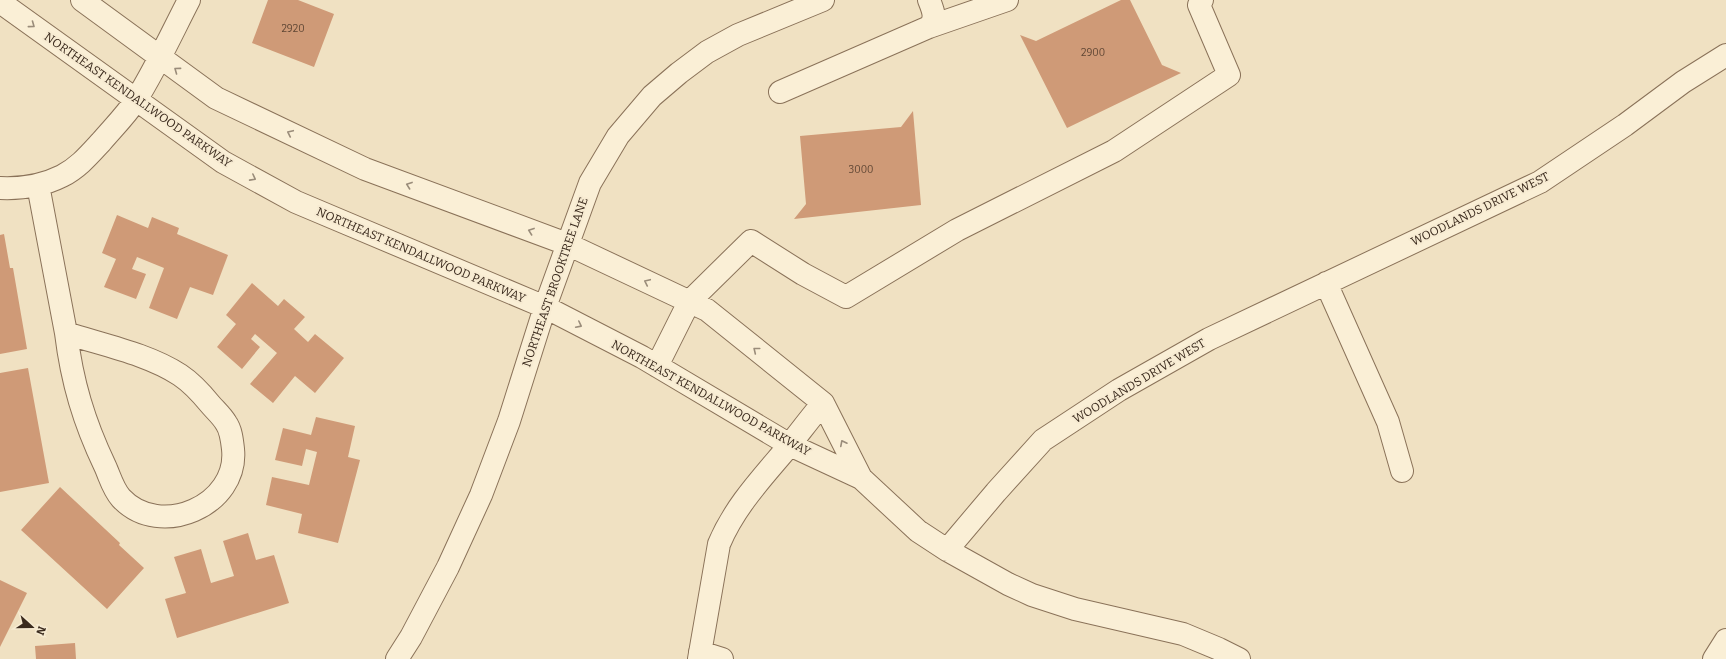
<svg xmlns="http://www.w3.org/2000/svg" width="1726" height="659" viewBox="0 0 1726 659" font-family="Bitter,serif">
	<style>
		.building { fill: #cf9a77 }
		.lines { fill: none; stroke-linecap: round; stroke-linejoin: round }
		.minor-casing { stroke: #8a7259; stroke-width: 24 }
		.minor { stroke: #faefd6; stroke-width: 22 }
		.oneway { stroke: #9a8c7a }
		.labels { text-anchor: middle; dominant-baseline: central; stroke-width: 4; stroke-linejoin: round; paint-order: stroke }
		.number-label { font-size: 10px; fill: #5f4634 }
		.street-label { font-size: 12px; fill: #3a2a1d; stroke: #f7ebd2 }
	</style>
	<rect width="100%" height="100%" fill="#f0e1c2"/>
	<path class="building" d="M 268,0 L 298,0 L 334,14 L 314,67 L 252,43 Z
		M 1121,0 L 1130,0 L 1162,65 L 1181,73 L 1067,128 L 1020,35 L 1036,41 Z
		M 913,111 L 921,205 L 794,219 L 806,204 L 800,136 L 901,127 Z
		M 117,215 L 148,228 L 152,217 L 179,228 L 177,234 L 228,255 L 213,295 L 190,287 L 177,319 L 149,308 L 164,268 L 137,257 L 132,269 L 146,274 L 136,299 L 104,287 L 116,259 L 102,253 Z
		M 4,234 L 10,268 L 13,268 L 27,349 L 0,354 L 0,235 Z
		M 252,283 L 278,306 L 284,299 L 305,317 L 294,329 L 308,342 L 315,334 L 344,358 L 315,393 L 295,376 L 273,403 L 250,384 L 277,353 L 255,334 L 251,339 L 260,347 L 242,369 L 217,347 L 236,324 L 226,315 Z
		M 28,368 L 49,483 L 0,492 L 0,373 Z
		M 316,417 L 355,426 L 348,457 L 360,460 L 338,543 L 298,533 L 302,514 L 266,505 L 272,477 L 309,485 L 317,452 L 306,449 L 302,466 L 275,460 L 283,428 L 311,435 Z
		M 60,487 L 120,543 L 119,545 L 144,568 L 107,609 L 21,530 Z
		M 248,533 L 256,560 L 274,555 L 289,603 L 177,638 L 165,599 L 186,593 L 174,557 L 201,549 L 211,583 L 234,576 L 223,541 Z
		M 0,580 L 27,593 L 0,647 Z
		M 75,643 L 76,659 L 36,659 L 35,646 Z"/>
	<g class="lines">
		<defs>
			<path id="minor" d="M 82,0 L 216,98 L 365,169 L 567,244 L 707,310 L 823,403 L 861,478
				M 0,2 L 223,162 L 296,202 L 545,307 L 642,357 L 790,445 L 861,478 L 918,531 L 947,550 L 1008,584 L 1032,595 L 1075,609 L 1183,634 L 1219,649 L 1239,659
				M 929,27 L 1007,0
				M 780,92 L 929,27 C 937,19 933,10 929,0
				M 38,185 L 66,333
				M 0,188 C 22,189 42,186 62,176 C 78,168 89,155 101,142 C 113,128 126,115 136,100 C 156,68 172,33 189,0
				M 1326,283 L 1388,422 L 1402,471
				M 66,333 C 103,345 148,354 180,375 C 192,383 201,393 210,404 C 215,410 222,416 226,423 C 231,430 232,440 233,449 C 239,505 160,540 121,498 C 113,489 110,477 105,466 C 84,422 72,382 66,333 Z
				M 657,366 L 689,302 L 751,241 L 803,274 L 846,297 L 957,230 L 1114,151 L 1229,75 L 1199,5 L 1202,0
				M 947,550 L 996,492 L 1043,440 L 1119,390 L 1209,339 L 1540,182 L 1625,125 L 1683,82 L 1726,55
				M 700,652 L 722,659
				M 397,659 L 411,637 L 448,567 L 481,495 L 509,421 L 545,307 L 590,183 L 618,136 L 652,96 L 679,73 L 707,52 L 738,35 L 823,0
				M 699,659 L 719,544 C 735,506 762,478 788,447 C 800,432 811,417 823,403
				M 1714,659 L 1726,640"/>
		</defs>
		<use href="#minor" class="minor-casing"/>
		<use href="#minor" class="minor"/>
	</g>
	<defs><path id="oneway-chevron" d="M-2-3.5L2.5 0L-2 3.5" fill="none" stroke-width="1.6" stroke-linecap="round" stroke-linejoin="round"/></defs>
	<g class="oneway">
		<use href="#oneway-chevron" transform="translate(32 25) rotate(36)"/>
		<use href="#oneway-chevron" transform="translate(177 70) rotate(-144)"/>
		<use href="#oneway-chevron" transform="translate(290 133) rotate(-155)"/>
		<use href="#oneway-chevron" transform="translate(253 178) rotate(28)"/>
		<use href="#oneway-chevron" transform="translate(409 185) rotate(-160)"/>
		<use href="#oneway-chevron" transform="translate(531 231) rotate(-160)"/>
		<use href="#oneway-chevron" transform="translate(647 282) rotate(-155)"/>
		<use href="#oneway-chevron" transform="translate(579 325) rotate(27)"/>
		<use href="#oneway-chevron" transform="translate(756 350) rotate(-141)"/>
		<use href="#oneway-chevron" transform="translate(843 443) rotate(-117)"/>
	</g>
	<g class="labels">
		<g class="number-label">
			<text x="293" y="29">2920</text>
			<text x="1093" y="53">2900</text>
			<text x="861" y="170">3000</text>
		</g>
		<g class="street-label">
			<text transform="translate(138 100) rotate(35)">NORTHEAST KENDALLWOOD PARKWAY</text>
			<text transform="translate(1480 209) rotate(-26)">WOODLANDS DRIVE WEST</text>
			<text transform="translate(421 255) rotate(23)">NORTHEAST KENDALLWOOD PARKWAY</text>
			<text transform="translate(555 282) rotate(-71)">NORTHEAST BROOKTREE LANE</text>
			<text transform="translate(1139 381) rotate(-31)">WOODLANDS DRIVE WEST</text>
			<text transform="translate(711 398) rotate(29)">NORTHEAST KENDALLWOOD PARKWAY</text>
		</g>
	</g>
	<g transform="translate(32 627) rotate(111)" stroke="#f7ebd2" stroke-width="3" paint-order="stroke">
	<path d="M0-3L7 15L0 10L-7 15Z" fill="#3a2a1d"/>
	<text y="-6" font-size="11" font-weight="bold" text-anchor="middle" fill="#3a2a1d">N</text>
	</g>
</svg>
